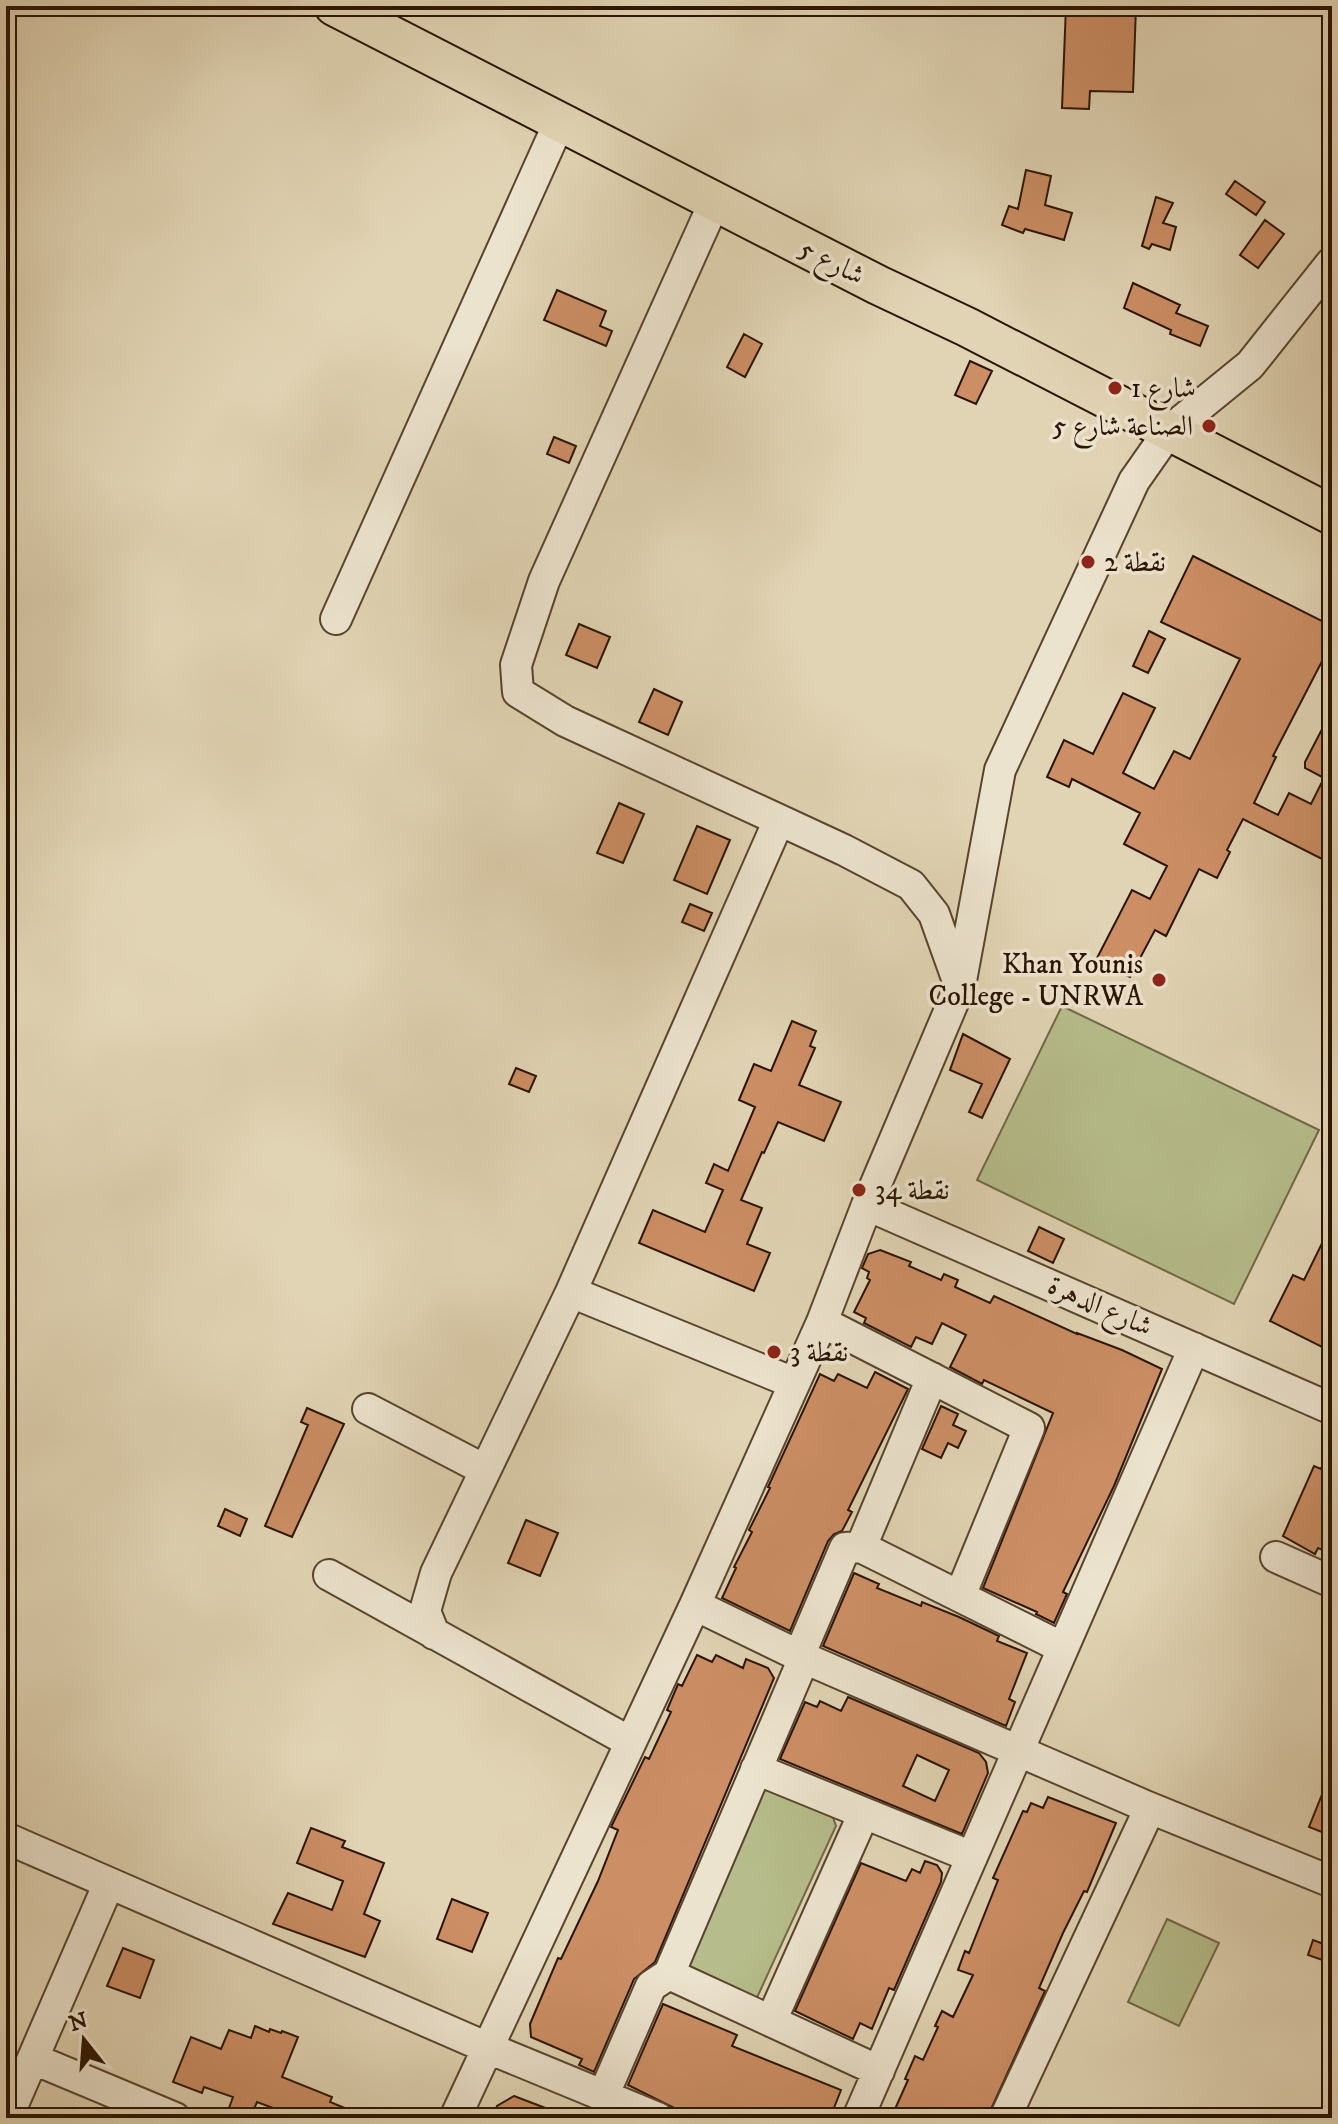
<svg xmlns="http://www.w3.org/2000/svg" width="1338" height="2124" viewBox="0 0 1338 2124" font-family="'IM FELL DW Pica',Amiri,serif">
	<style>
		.green { fill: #b6bc8b; stroke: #706846; stroke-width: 2 }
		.building { fill: #cc8e65; stroke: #2a1400; stroke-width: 2; fill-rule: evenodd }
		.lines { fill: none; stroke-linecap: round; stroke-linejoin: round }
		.minor-casing { stroke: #58442d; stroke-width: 34 }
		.major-casing { stroke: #2a1400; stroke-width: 42 }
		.minor { stroke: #ece3ce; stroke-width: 30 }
		.major { stroke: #e1d4b4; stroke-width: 38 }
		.poi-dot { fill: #8f2418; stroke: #ece3ce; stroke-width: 3 }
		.labels { text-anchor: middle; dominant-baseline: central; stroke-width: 7; stroke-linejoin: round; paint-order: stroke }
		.street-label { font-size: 28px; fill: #2a1400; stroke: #ece3ce }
		.poi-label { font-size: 28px; fill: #2a1400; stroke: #ece3ce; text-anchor: start }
	</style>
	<rect width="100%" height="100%" fill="#e1d4b4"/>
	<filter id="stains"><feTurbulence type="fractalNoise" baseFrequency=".0025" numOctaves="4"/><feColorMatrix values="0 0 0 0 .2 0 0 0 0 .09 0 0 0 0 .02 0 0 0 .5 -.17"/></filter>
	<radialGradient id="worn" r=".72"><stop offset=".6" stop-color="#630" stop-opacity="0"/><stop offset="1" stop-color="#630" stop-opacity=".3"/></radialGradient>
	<path class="green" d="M 1062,1006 L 1319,1130 L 1234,1304 L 977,1180 Z
		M 762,1783 L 830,1809 L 836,1826 L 754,2004 L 680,1974 Z
		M 1167,1919 L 1219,1943 L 1179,2026 L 1128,2002 Z"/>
	<path class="building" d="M 1066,6 L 1136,6 L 1133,92 L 1090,91 L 1089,109 L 1062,108 Z
		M 1026,170 L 1051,176 L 1045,205 L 1072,213 L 1064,240 L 1025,229 L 1023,233 L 1002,225 L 1009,206 L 1018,209 Z
		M 1235,181 L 1265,202 L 1256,215 L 1226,194 Z
		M 1156,197 L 1173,203 L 1163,223 L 1176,227 L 1170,250 L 1152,244 L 1149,249 L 1142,246 Z
		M 1265,220 L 1284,234 L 1258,268 L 1240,255 Z
		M 1133,283 L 1180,305 L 1176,313 L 1208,326 L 1200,346 L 1170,334 L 1171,330 L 1124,308 Z
		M 557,290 L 606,311 L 600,326 L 612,331 L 606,346 L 544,320 Z
		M 744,334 L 762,344 L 745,377 L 727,367 Z
		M 970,361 L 992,371 L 976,404 L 955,395 Z
		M 554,437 L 576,446 L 569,463 L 547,454 Z
		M 1193,556 L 1332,626 L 1332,642 L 1273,756 L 1276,757 L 1254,803 L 1278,815 L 1289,793 L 1311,804 L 1324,778 L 1305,768 L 1305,762 L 1332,710 L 1332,864 L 1243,819 L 1227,850 L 1230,852 L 1217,878 L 1199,869 L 1166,936 L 1155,930 L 1130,977 L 1096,960 L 1132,890 L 1150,899 L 1167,866 L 1124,844 L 1140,813 L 1072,779 L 1069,787 L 1047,777 L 1064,740 L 1093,754 L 1123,693 L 1155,708 L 1123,773 L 1154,789 L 1174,751 L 1190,759 L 1240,659 L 1161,622 Z
		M 579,624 L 610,637 L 597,668 L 566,655 Z
		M 1149,631 L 1165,639 L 1148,673 L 1133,666 Z
		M 654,689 L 682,702 L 668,735 L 639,722 Z
		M 619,803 L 644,814 L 623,863 L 597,853 Z
		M 697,826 L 730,840 L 707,894 L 674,880 Z
		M 690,904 L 712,913 L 704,931 L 682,922 Z
		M 792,1021 L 816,1031 L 810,1046 L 815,1048 L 799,1085 L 841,1102 L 824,1141 L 778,1122 L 764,1153 L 762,1152 L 741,1200 L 762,1208 L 747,1244 L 770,1253 L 754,1291 L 639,1243 L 653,1210 L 705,1232 L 723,1190 L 706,1183 L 714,1164 L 728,1171 L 755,1107 L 739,1100 L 754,1064 L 771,1071 Z
		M 963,1034 L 1010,1059 L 982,1118 L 969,1112 L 982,1084 L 950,1070 Z
		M 516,1068 L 536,1076 L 529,1092 L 509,1084 Z
		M 1332,1223 L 1332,1352 L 1270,1321 L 1293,1275 L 1304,1280 Z
		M 1039,1227 L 1064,1239 L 1053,1263 L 1028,1251 Z
		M 880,1250 L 911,1262 L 909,1266 L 941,1280 L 944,1274 L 958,1280 L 955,1287 L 990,1303 L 994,1296 L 1077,1334 L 1077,1333 L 1122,1350 L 1162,1369 L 1114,1486 L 1063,1592 L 1067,1594 L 1054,1623 L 1036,1614 L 1037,1612 L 983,1588 L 1053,1413 L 984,1380 L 982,1384 L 950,1367 L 966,1335 L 942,1323 L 932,1344 L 916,1337 L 911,1347 L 864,1323 L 866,1318 L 854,1312 L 870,1280 L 867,1278 L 869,1272 L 862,1268 L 868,1254 Z
		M 875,1372 L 908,1389 L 848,1510 L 852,1512 L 842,1531 L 834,1534 L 828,1541 L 790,1631 L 722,1598 L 736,1568 L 734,1567 L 752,1532 L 749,1530 L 770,1488 L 768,1487 L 820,1374 L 834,1381 L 838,1374 L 867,1388 Z
		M 941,1406 L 958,1414 L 953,1425 L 966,1431 L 958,1448 L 948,1443 L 941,1458 L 922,1449 Z
		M 307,1408 L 344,1424 L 292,1537 L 265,1526 L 308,1425 L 301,1422 Z
		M 1332,1444 L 1332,1554 L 1318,1548 L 1315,1554 L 1283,1536 L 1314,1466 L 1321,1469 Z
		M 225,1509 L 247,1519 L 240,1536 L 218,1526 Z
		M 526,1520 L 558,1533 L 540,1576 L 508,1563 Z
		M 854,1573 L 879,1584 L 877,1588 L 921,1606 L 922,1602 L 959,1617 L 999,1636 L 997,1641 L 1027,1653 L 1009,1699 L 1015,1702 L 1006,1726 L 823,1646 Z
		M 697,1655 L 712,1662 L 716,1655 L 743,1668 L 746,1659 L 768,1668 L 774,1678 L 655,1962 L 634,1979 L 594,2072 L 579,2065 L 582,2059 L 531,2037 L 530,2024 L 558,1958 L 561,1959 L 598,1881 L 618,1830 L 611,1827 L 645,1757 L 649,1759 L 671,1712 L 667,1710 L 678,1684 L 682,1686 Z
		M 848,1697 L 979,1753 L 986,1762 L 988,1773 L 962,1834 L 780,1759 L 805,1702 L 817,1707 L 820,1701 L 841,1711 ZM 917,1755 L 949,1770 L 935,1801 L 903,1786 Z
		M 1331,1772 L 1332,1773 L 1332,1836 L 1309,1827 Z
		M 1048,1797 L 1116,1823 L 1087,1892 L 1084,1891 L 1063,1933 L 1039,1988 L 1045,1991 L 987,2118 L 891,2118 L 908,2080 L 905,2079 L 915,2056 L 923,2060 L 938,2027 L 935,2026 L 942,2011 L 953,2017 L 973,1975 L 958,1970 L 965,1951 L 969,1953 L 975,1938 L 998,1880 L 993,1878 L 1023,1811 L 1027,1812 L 1031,1803 L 1043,1808 Z
		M 311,1828 L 345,1841 L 342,1847 L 384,1863 L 364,1914 L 380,1921 L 365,1957 L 273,1924 L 288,1893 L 332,1910 L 343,1881 L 297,1863 Z
		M 925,1861 L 937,1865 L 942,1873 L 941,1882 L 894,1990 L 889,1988 L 872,2029 L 860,2023 L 853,2039 L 795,2011 L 861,1863 L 906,1881 L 912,1869 L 920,1873 Z
		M 452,1899 L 488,1913 L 472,1952 L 437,1939 Z
		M 1313,1940 L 1332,1947 L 1328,1962 L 1308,1955 Z
		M 123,1948 L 154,1960 L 140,1998 L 107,1986 Z
		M 663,2004 L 737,2035 L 732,2046 L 841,2090 L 830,2118 L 694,2118 L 628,2085 Z
		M 255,2026 L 269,2032 L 270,2029 L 281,2033 L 282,2031 L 298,2037 L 282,2077 L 332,2097 L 330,2102 L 369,2118 L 300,2118 L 257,2102 L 251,2116 L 229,2108 L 233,2097 L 204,2087 L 202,2093 L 173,2082 L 191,2037 L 221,2049 L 229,2030 L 251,2038 Z
		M 514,2096 L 569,2117 L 569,2118 L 493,2118 L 497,2106 Z"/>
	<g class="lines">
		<defs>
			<path id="minor" d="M 715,201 L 544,581 L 516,665 L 518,692 L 565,721 L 844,850 L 911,885 L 934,914 L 959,984
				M 336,619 L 559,123
				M 867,1205 L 1332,1409
				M 571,1292 L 779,820
				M 822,1322 L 1029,1428 L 960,1596
				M 932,1378 L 861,1547 L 1063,1648
				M 368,1409 L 485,1470
				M 1276,1557 L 1332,1582
				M 329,1575 L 630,1742
				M 695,1605 L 804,1658 L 1150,1808 L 1005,2118
				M 434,1634 L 425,1611 L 436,1573 L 571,1292 L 794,1383
				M 799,1656 L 845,1548 L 861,1547
				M 804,1658 L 669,1974 L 879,2071
				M 756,1769 L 972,1857
				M 1150,1808 L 1332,1882
				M 6,1838 L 488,2048 L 658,2118
				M 771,2021 L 864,1813
				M 36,2060 L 175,2118
				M 604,2094 L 651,1986 L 669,1974
				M 7,2118 L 109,1883
				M 455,2118 L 695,1605 L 822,1322 L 867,1205 L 960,986 L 1000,770 L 1134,481 L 1169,431 L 1250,365 L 1332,262
				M 858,2118 L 1194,1348"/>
			<path id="major" d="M 334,6 L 878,285 L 967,327 L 1332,515"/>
		</defs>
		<use href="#minor" class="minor-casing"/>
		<use href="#major" class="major-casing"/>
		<use href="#minor" class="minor"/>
		<use href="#major" class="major"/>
	</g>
	<g class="poi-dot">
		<circle cx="1115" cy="388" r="8"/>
		<circle cx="1209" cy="426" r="8"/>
		<circle cx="1088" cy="562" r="8"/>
		<circle cx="1159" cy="980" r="8"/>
		<circle cx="859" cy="1190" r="8"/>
		<circle cx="774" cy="1352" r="8"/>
	</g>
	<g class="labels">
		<g class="street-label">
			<text transform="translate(832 262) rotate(27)">شارع 5</text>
			<text transform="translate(1100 1306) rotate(24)">شارع الدهرة</text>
		</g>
		<g class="poi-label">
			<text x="1131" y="388">شارع 1</text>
			<text x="1193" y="426" text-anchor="end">الصناعة شارع 5</text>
			<text x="1104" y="562">نقطة 2</text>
			<text x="1143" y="964" text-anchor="end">Khan Younis<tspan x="1143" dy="32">College - UNRWA</tspan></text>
			<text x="875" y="1190">نقطة 34</text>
			<text x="790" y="1352">نقطة 3</text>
		</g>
	</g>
	<rect width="1338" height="2124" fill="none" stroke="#e1d4b4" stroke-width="32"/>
	<rect x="8" y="8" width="1322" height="2108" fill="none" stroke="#2a1400" stroke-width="4"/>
	<rect x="16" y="16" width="1306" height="2092" fill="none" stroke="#2a1400" stroke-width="2"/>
	<g transform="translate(84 2040) rotate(343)" stroke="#ece3ce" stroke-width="6" paint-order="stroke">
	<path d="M0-6L14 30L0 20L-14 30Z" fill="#2a1400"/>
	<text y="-12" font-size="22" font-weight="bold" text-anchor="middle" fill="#2a1400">N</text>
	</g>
	<rect width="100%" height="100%" filter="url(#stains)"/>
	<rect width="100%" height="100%" fill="url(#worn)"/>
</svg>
